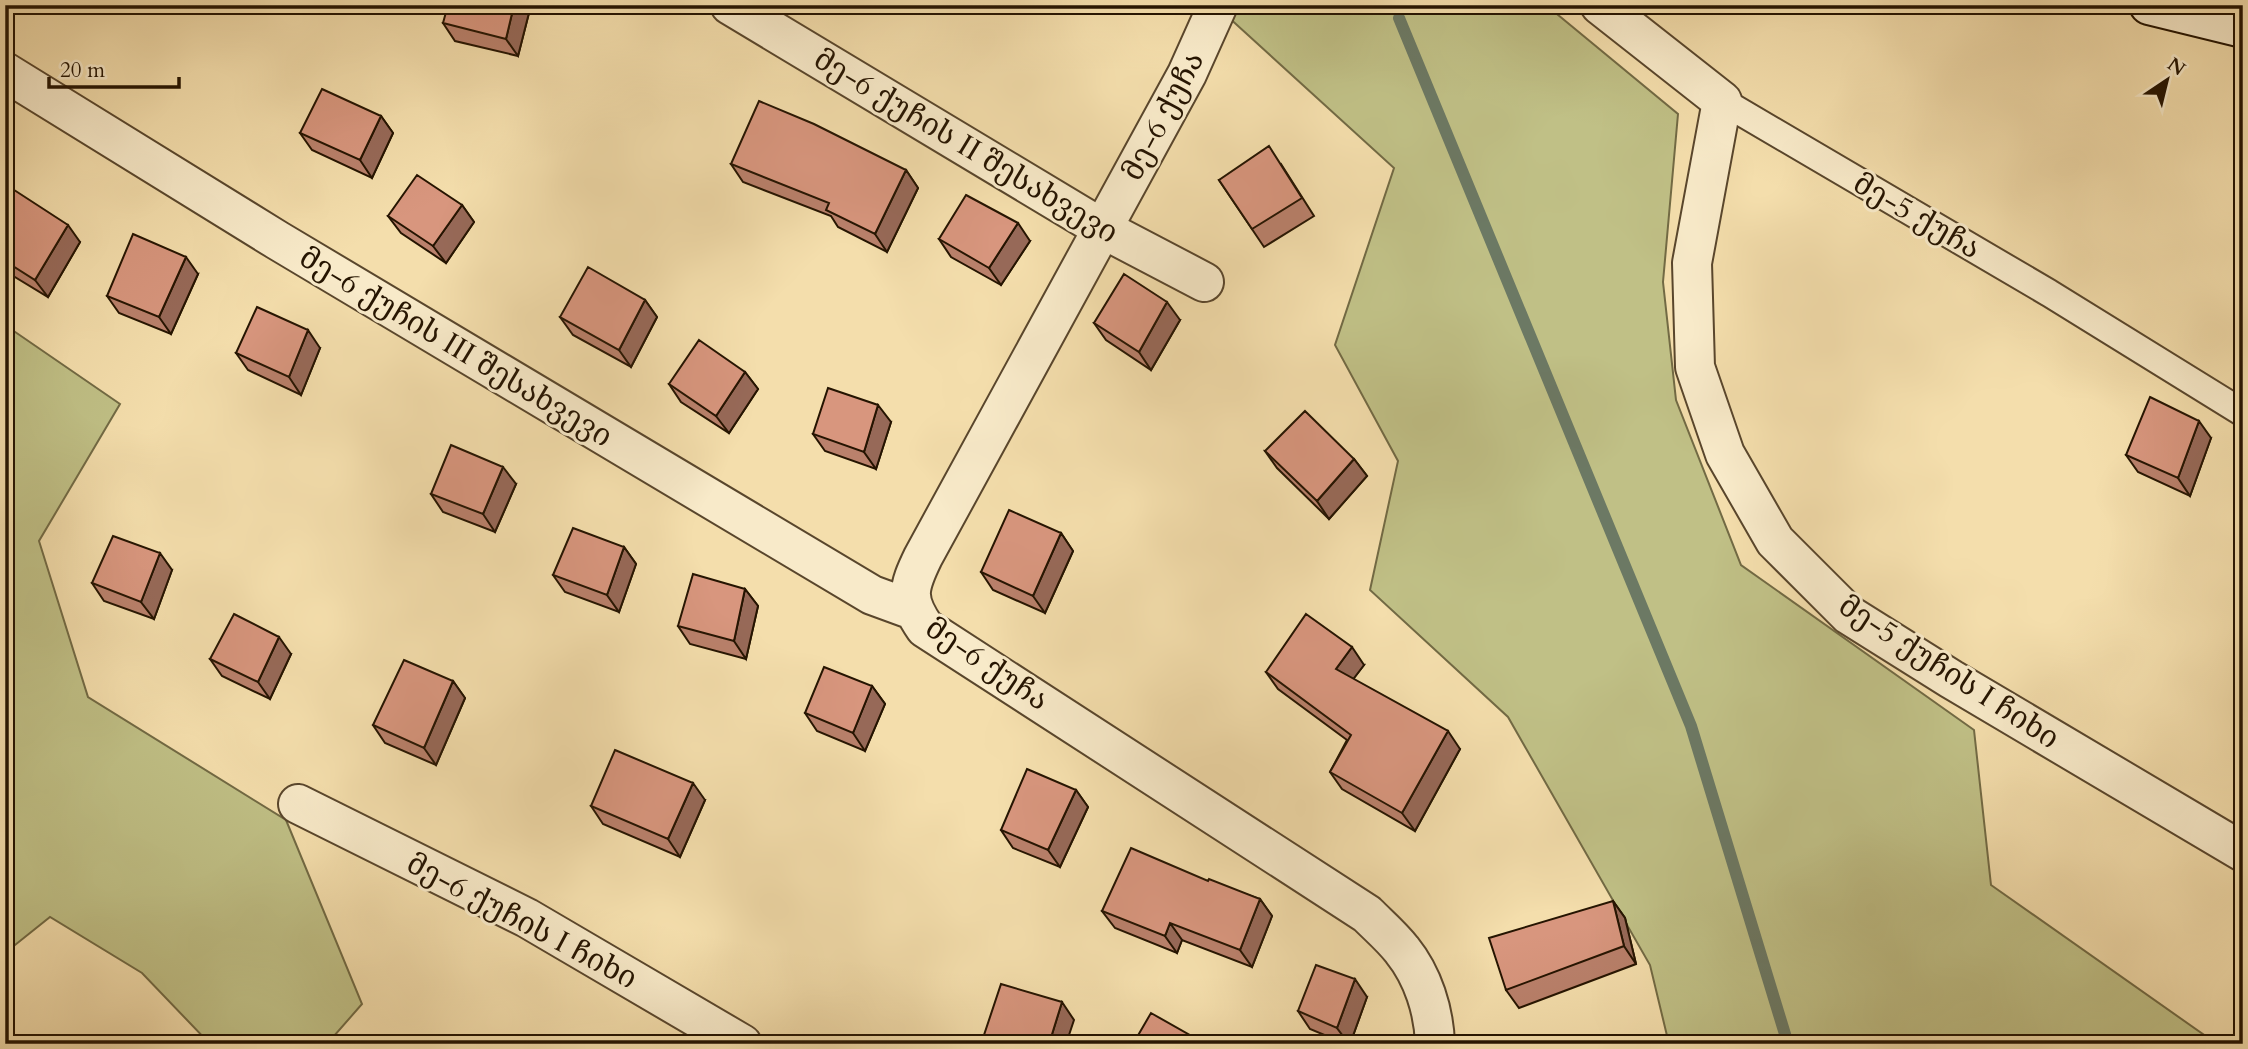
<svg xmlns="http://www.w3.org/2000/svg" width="2248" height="1049" viewBox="0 0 2248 1049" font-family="Cardo,'Noto Serif Georgian',serif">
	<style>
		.green { fill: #c0c086; stroke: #726a44; stroke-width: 2 }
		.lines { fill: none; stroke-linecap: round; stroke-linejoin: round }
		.stream { stroke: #6c7964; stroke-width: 12 }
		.lane-casing { stroke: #59462c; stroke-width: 30 }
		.street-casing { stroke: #59462c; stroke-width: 42 }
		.secondary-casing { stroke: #251401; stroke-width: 42 }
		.lane { stroke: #f8eac9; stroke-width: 26 }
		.street { stroke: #f8eac9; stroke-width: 38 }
		.secondary { stroke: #f8eac9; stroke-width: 38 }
		.wall { fill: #ba816c; stroke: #251401; stroke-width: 2 }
		.shaded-wall { fill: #976958; stroke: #251401; stroke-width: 2 }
		.building { fill: #d8967e; stroke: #251401; stroke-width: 2 }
		.labels { text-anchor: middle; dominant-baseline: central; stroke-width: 6; stroke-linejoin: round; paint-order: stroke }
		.street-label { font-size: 30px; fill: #251401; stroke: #f8eac9 }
	</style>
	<rect width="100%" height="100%" fill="#f4deac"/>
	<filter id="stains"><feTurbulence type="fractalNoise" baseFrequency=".00286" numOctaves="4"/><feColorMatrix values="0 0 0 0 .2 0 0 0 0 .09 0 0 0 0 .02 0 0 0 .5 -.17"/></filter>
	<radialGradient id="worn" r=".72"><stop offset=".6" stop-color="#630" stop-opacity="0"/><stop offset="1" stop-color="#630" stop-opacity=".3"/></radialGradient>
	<path class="green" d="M 1231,5 L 1546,5 L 1678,114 L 1663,282 L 1676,400 L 1741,565 L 1974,730 L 1991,885 L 2217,1044 L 1669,1044 L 1650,965 L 1508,717 L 1370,590 L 1398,461 L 1335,345 L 1394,168 L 1226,15 Z
		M 5,325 L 120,404 L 39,541 L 88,697 L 286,820 L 362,1004 L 327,1044 L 210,1044 L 142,973 L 50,917 L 5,953 Z"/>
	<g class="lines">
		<path class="stream" d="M 1399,18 L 1691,726 L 1788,1044"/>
		<defs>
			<path id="lane" d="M 1722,101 L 2049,293 L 2243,413"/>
			<path id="street" d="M 730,5 L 1103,229 L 1204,282
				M 1218,5 L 1187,74 L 923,557 C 908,588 905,599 925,628 L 1367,914 C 1379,926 1392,937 1402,950 C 1423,976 1434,1011 1435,1044
				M 1600,5 L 1722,101 L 1692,263 L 1695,367 L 1725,454 L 1775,541 L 1849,615 L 1951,679 L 2243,852
				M 5,72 L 277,240 L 872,595 L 913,610
				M 298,804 L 527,918 L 742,1044"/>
			<path id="secondary" d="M 2149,5 L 2243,28"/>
		</defs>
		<use href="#lane" class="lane-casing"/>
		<use href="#street" class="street-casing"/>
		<use href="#secondary" class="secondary-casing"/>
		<use href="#lane" class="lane"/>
		<use href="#street" class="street"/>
		<use href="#secondary" class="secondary"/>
	</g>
	<path class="wall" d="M 531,5 L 518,56 L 455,41 L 443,23 Z
		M 381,116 L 393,133 L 372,178 L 312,150 L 300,133 Z
		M 731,164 L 906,170 L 918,188 L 887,252 L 838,227 L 831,216 L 743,182 Z
		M 1281,164 L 1314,216 L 1264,247 L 1219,180 Z
		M 5,191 L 80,242 L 48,297 L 5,271 Z
		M 462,205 L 474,222 L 446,263 L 401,233 L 388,216 Z
		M 939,239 L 1030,241 L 1001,285 L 951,257 Z
		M 198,274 L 171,334 L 119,313 L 107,296 Z
		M 645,300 L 657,317 L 631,367 L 573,335 L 560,317 Z
		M 1180,320 L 1151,370 L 1106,340 L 1094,323 Z
		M 320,348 L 301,395 L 248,370 L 236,353 Z
		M 745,372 L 758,389 L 729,433 L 681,402 L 669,384 Z
		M 891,422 L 876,469 L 825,451 L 813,434 Z
		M 2211,438 L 2190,496 L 2138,472 L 2126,455 Z
		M 1265,451 L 1354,459 L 1367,476 L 1329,519 L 1277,468 Z
		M 516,484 L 495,532 L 443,512 L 431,494 Z
		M 1061,533 L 1073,551 L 1045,613 L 993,590 L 981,572 Z
		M 624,547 L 636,564 L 619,612 L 565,592 L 553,575 Z
		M 172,570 L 154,619 L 104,601 L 92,583 Z
		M 745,589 L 758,606 L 746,659 L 690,644 L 678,626 Z
		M 291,654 L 270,699 L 222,676 L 210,659 Z
		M 1364,665 L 1353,679 L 1460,749 L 1415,831 L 1342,789 L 1330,772 L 1347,740 L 1278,689 L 1266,672 Z
		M 453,681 L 465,698 L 436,765 L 385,743 L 373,725 Z
		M 872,686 L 885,704 L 865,751 L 817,731 L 805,713 Z
		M 1076,790 L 1088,807 L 1060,867 L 1013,848 L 1001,830 Z
		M 705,800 L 680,857 L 603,824 L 591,806 Z
		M 1208,881 L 1260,899 L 1272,916 L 1252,967 L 1182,940 L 1177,953 L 1115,928 L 1102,911 Z
		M 1613,901 L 1625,918 L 1636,964 L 1519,1008 L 1506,990 Z
		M 1367,997 L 1350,1044 L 1346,1044 L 1310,1029 L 1298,1011 Z"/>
	<path class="shaded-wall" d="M 514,5 L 531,5 L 518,56 L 506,39 Z
		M 381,116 L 393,133 L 372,178 L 360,160 Z
		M 906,170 L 918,188 L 887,252 L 875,234 Z
		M 462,205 L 474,222 L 446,263 L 433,246 Z
		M 1018,223 L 1030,241 L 1001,285 L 989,268 Z
		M 68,225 L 80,242 L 48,297 L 35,280 Z
		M 186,257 L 198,274 L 171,334 L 159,317 Z
		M 645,300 L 657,317 L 631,367 L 619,350 Z
		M 1167,302 L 1180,320 L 1151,370 L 1139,352 Z
		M 308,330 L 320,348 L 301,395 L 289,377 Z
		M 745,372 L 758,389 L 729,433 L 716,416 Z
		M 878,405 L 891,422 L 876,469 L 864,452 Z
		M 2199,421 L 2211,438 L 2190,496 L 2178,478 Z
		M 1354,459 L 1367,476 L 1329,519 L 1317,501 Z
		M 503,467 L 516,484 L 495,532 L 483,514 Z
		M 1061,533 L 1073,551 L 1045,613 L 1033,596 Z
		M 624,547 L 636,564 L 619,612 L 607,595 Z
		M 160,553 L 172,570 L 154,619 L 141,602 Z
		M 745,589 L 758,606 L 746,659 L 734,641 Z
		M 279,637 L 291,654 L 270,699 L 258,682 Z
		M 1352,647 L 1364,665 L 1348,686 L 1336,669 Z
		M 453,681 L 465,698 L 436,765 L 424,748 Z
		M 872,686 L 885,704 L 865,751 L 853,733 Z
		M 1448,731 L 1460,749 L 1415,831 L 1402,813 Z
		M 693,783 L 705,800 L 680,857 L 668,839 Z
		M 1076,790 L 1088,807 L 1060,867 L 1048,850 Z
		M 1260,899 L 1272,916 L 1252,967 L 1240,950 Z
		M 1613,901 L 1625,918 L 1636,964 L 1624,946 Z
		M 1170,923 L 1182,940 L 1177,953 L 1165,936 Z
		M 1355,979 L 1367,997 L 1350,1044 L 1349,1044 L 1337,1028 Z
		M 1062,1002 L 1074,1020 L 1066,1044 L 1049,1044 Z"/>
	<path class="building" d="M 448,5 L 514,5 L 506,39 L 443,23 Z
		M 322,89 L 381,116 L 360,160 L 300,133 Z
		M 759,101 L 814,124 L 906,170 L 875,234 L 826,210 L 829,203 L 731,164 Z
		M 1269,146 L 1302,198 L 1252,229 L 1219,180 Z
		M 417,175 L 462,205 L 433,246 L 388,216 Z
		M 8,186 L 68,225 L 35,280 L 5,261 L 5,191 Z
		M 966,195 L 1018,223 L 989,268 L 939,239 Z
		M 133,234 L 186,257 L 159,317 L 107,296 Z
		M 588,267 L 645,300 L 619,350 L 560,317 Z
		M 1124,274 L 1167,302 L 1139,352 L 1094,323 Z
		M 257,307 L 308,330 L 289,377 L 236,353 Z
		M 699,340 L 745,372 L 716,416 L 669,384 Z
		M 828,388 L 878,405 L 864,452 L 813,434 Z
		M 2150,397 L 2199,421 L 2178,478 L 2126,455 Z
		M 1305,411 L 1354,459 L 1317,501 L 1265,451 Z
		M 451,445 L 503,467 L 483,514 L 431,494 Z
		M 1009,510 L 1061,533 L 1033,596 L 981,572 Z
		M 573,528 L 624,547 L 607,595 L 553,575 Z
		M 113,536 L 160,553 L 141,602 L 92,583 Z
		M 693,574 L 745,589 L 734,641 L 678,626 Z
		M 234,614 L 279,637 L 258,682 L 210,659 Z
		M 1306,614 L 1352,647 L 1336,669 L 1448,731 L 1402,813 L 1330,772 L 1351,735 L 1266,672 Z
		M 404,660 L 453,681 L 424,748 L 373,725 Z
		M 824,667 L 872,686 L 853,733 L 805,713 Z
		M 615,750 L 693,783 L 668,839 L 591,806 Z
		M 1027,769 L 1076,790 L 1048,850 L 1001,830 Z
		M 1131,848 L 1208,881 L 1209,879 L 1260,899 L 1240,950 L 1170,923 L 1165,936 L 1102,911 Z
		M 1613,901 L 1624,946 L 1506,990 L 1489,938 Z
		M 1316,965 L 1355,979 L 1337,1028 L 1298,1011 Z
		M 1001,984 L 1062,1002 L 1049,1044 L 981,1044 Z
		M 1151,1013 L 1195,1038 L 1193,1044 L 1133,1044 Z"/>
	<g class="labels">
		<g class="street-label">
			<text transform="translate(1163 116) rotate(-62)">მე-6 ქუჩა</text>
			<text transform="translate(966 146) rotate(31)">მე-6 ქუჩის II შესახვევი</text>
			<text transform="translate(1917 216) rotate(30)">მე-5 ქუჩა</text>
			<text transform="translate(456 347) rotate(31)">მე-6 ქუჩის III შესახვევი</text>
			<text transform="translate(987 664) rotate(34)">მე-6 ქუჩა</text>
			<text transform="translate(1949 672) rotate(33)">მე-5 ქუჩის I ჩიხი</text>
			<text transform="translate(522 921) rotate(28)">მე-6 ქუჩის I ჩიხი</text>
		</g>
	</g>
	<rect width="2248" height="1049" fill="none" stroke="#f4deac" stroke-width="28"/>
	<rect x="7" y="7" width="2234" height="1035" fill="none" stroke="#251401" stroke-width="3.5"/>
	<rect x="14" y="14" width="2220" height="1021" fill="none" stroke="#251401" stroke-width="2"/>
	<g transform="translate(2167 80) rotate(35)" stroke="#f8eac9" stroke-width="5" paint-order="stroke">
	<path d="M0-5L12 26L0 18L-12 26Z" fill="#251401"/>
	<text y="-10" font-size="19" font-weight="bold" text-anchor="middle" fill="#251401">N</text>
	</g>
	<path d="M49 77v10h130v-10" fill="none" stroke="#251401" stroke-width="3.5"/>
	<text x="60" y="77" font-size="21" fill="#251401" stroke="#f8eac9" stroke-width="5" paint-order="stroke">20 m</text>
	<rect width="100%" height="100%" filter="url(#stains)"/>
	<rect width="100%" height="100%" fill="url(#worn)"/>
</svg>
